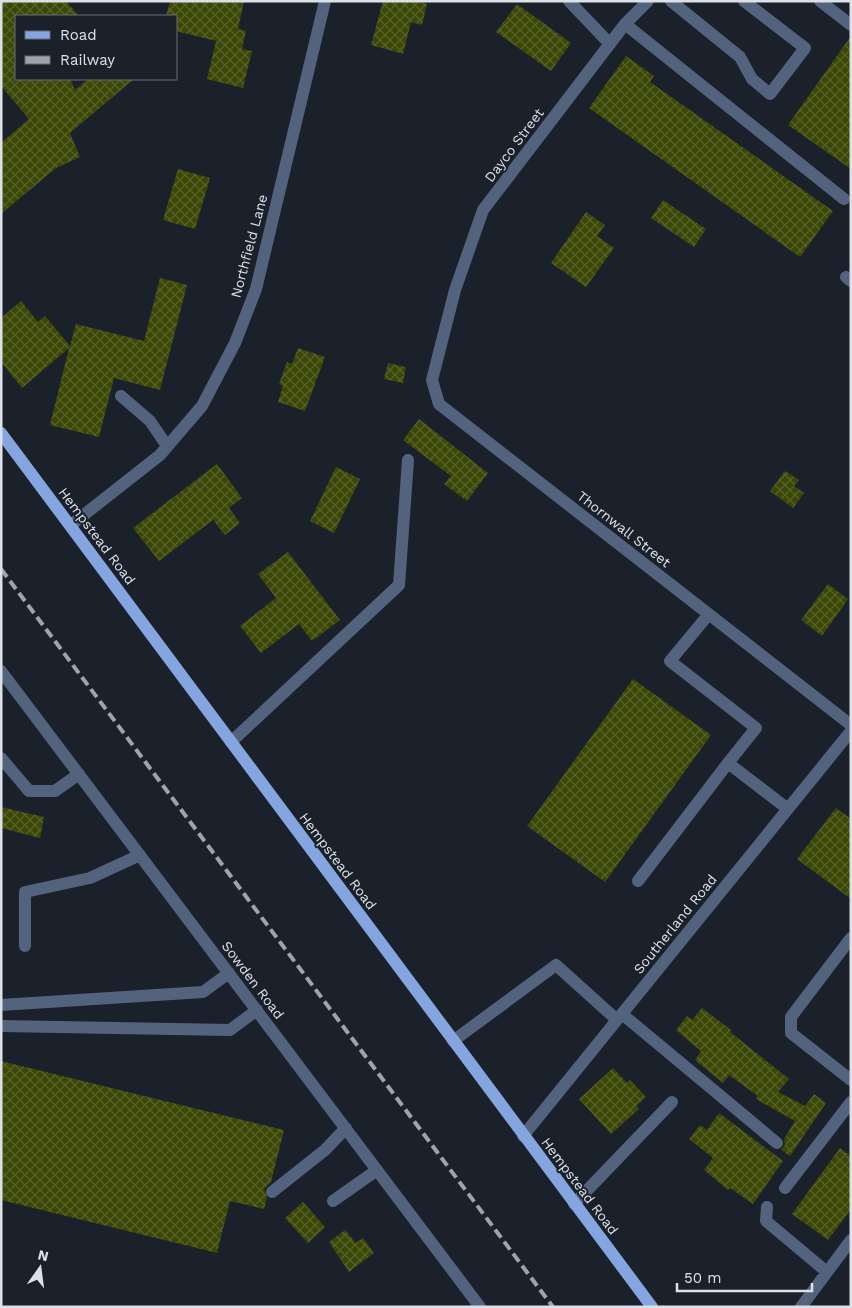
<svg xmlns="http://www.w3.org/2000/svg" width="852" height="1308" viewBox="0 0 852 1308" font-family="'Work Sans',sans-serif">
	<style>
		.building { fill: url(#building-cross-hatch) }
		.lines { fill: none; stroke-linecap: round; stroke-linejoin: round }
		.minor { stroke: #53637e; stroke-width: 12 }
		.major { stroke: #84a5df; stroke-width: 12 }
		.rail { stroke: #9fa4ac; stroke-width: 4; stroke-dasharray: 10 5; stroke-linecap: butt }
		.labels { text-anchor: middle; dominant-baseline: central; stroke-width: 4; stroke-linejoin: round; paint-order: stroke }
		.street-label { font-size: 14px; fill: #dce0e7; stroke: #1b212a }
	</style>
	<defs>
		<pattern id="building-cross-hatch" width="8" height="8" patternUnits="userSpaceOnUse" patternTransform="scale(1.25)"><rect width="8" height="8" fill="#3b4704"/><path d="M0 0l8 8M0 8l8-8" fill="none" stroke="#576129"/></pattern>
	</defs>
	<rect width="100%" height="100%" fill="#1b212a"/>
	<path class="building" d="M 1,1 L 66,1 L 79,16 L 16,16 L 16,79 L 70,79 L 75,90 L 88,79 L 134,79 L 70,133 L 80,157 L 56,168 L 1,214 L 1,143 L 29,119 L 1,86 Z
		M 170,1 L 244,1 L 238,29 L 246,31 L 242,49 L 252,51 L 243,88 L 207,79 L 216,41 L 176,31 L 176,16 L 166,16 Z
		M 383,1 L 418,1 L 427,4 L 422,25 L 411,22 L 403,54 L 371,45 Z
		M 517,4 L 571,43 L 551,71 L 496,32 Z
		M 851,36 L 851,169 L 788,125 Z
		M 626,56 L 654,76 L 650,82 L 833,211 L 800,257 L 589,108 Z
		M 178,169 L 210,178 L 195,229 L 163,220 Z
		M 663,200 L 706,229 L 694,247 L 651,218 Z
		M 586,212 L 605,225 L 597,236 L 614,248 L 586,287 L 551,263 Z
		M 160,278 L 187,285 L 160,390 L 114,378 L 99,437 L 50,425 L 69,348 L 22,388 L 1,362 L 1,318 L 21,301 L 38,322 L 45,316 L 70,346 L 76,324 L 144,341 Z
		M 298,348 L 325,357 L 305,411 L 278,402 L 283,386 L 279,384 L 287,362 L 292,364 Z
		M 388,363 L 406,367 L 403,383 L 384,379 Z
		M 419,419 L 488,473 L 467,501 L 444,484 L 451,476 L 403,440 Z
		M 217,464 L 242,498 L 229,508 L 240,523 L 225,535 L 213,520 L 159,561 L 133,528 Z
		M 336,467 L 360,479 L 334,533 L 310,521 Z
		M 785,471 L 799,480 L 794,486 L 804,493 L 793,508 L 770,491 Z
		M 288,552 L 340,620 L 312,641 L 299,624 L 261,653 L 240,626 L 276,598 L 258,574 Z
		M 828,584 L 848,599 L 822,636 L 801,620 Z
		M 633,679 L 711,735 L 605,882 L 527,826 Z
		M 1,807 L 44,817 L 40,838 L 1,828 Z
		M 836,808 L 851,819 L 851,899 L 797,859 Z
		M 702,1008 L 731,1030 L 730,1032 L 789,1079 L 778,1092 L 805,1106 L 814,1094 L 826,1103 L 790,1156 L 781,1150 L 785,1145 L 784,1139 L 795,1121 L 756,1099 L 758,1096 L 729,1075 L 723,1083 L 712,1074 L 695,1060 L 701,1051 L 676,1030 L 687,1016 L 692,1020 Z
		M 1,1061 L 284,1130 L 271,1182 L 264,1189 L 267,1198 L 264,1209 L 230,1201 L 217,1253 L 1,1200 Z
		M 613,1068 L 627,1083 L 630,1080 L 646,1097 L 636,1106 L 639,1109 L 611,1134 L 579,1099 Z
		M 719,1113 L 783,1161 L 753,1204 L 730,1188 L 728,1190 L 704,1170 L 713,1158 L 689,1139 L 700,1125 L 707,1130 Z
		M 840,1148 L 851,1156 L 851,1209 L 828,1240 L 792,1214 Z
		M 303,1202 L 325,1227 L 308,1243 L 285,1218 Z
		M 345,1230 L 356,1243 L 363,1238 L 374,1253 L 349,1272 L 329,1242 Z"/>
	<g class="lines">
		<path class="minor" d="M 569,1 L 610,44
			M 648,1 L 625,24 L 483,210 L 455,290 L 432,380 L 439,404 L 851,725
			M 671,1 L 740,57 L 752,79 L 770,94 L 805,48 L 744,1
			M 820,1 L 851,25
			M 625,24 L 844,199
			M 846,277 L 851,281
			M 121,396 L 150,421 L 167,446
			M 71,525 L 160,455 L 202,406 L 235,343 L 256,289 L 325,1
			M 709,614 L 670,661 L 756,728 L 728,763
			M 1,671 L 480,1307
			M 231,742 L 399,585 L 408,460
			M 1,758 L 29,791 L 55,791 L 79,774
			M 638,881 L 728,763 L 788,809
			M 851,938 L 791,1017 L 791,1033 L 851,1080
			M 25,946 L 25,892 L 90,878 L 140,855
			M 1,1005 L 203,992 L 229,973
			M 622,1014 L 777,1143
			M 1,1026 L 230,1030 L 257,1010
			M 453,1041 L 556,965 L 617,1020
			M 523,1136 L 851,731
			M 785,1188 L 851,1102
			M 272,1192 L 325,1150 L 346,1128
			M 333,1201 L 377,1170
			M 574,1204 L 672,1102
			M 767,1207 L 766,1221 L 827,1272
			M 801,1307 L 851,1240"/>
		<path class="major" d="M 1,433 L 652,1307"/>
		<path class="rail" d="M 1,569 L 553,1307"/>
	</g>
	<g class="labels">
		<g class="street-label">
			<text transform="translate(514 145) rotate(-53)">Dayco Street</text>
			<text transform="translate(249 246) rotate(-75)">Northfield Lane</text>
			<text transform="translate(624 529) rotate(38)">Thornwall Street</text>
			<text transform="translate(97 536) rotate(53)">Hempstead Road</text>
			<text transform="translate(338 861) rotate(53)">Hempstead Road</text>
			<text transform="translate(675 924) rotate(-51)">Southerland Road</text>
			<text transform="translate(253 980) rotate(53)">Sowden Road</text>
			<text transform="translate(580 1186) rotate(53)">Hempstead Road</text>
		</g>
	</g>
	<rect width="852" height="1308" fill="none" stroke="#dce0e7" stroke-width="5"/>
	<rect x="15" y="15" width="162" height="65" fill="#1b212a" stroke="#686d76"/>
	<rect x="25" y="31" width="25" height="8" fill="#84a5df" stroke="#686d76"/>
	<text x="60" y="40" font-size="15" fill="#dce0e7">Road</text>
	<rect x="25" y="56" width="25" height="8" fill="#9fa4ac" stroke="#686d76"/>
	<text x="60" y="65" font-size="15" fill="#dce0e7">Railway</text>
	<g transform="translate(40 1268) rotate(14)" stroke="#1b212a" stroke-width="4" paint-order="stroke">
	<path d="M0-4L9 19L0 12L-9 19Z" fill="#dce0e7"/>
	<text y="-8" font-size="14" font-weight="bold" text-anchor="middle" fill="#dce0e7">N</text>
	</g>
	<path d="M677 1283v8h135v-8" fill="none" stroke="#dce0e7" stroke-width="2.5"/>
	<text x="684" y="1283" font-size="15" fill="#dce0e7" stroke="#1b212a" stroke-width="4" paint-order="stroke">50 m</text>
</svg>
